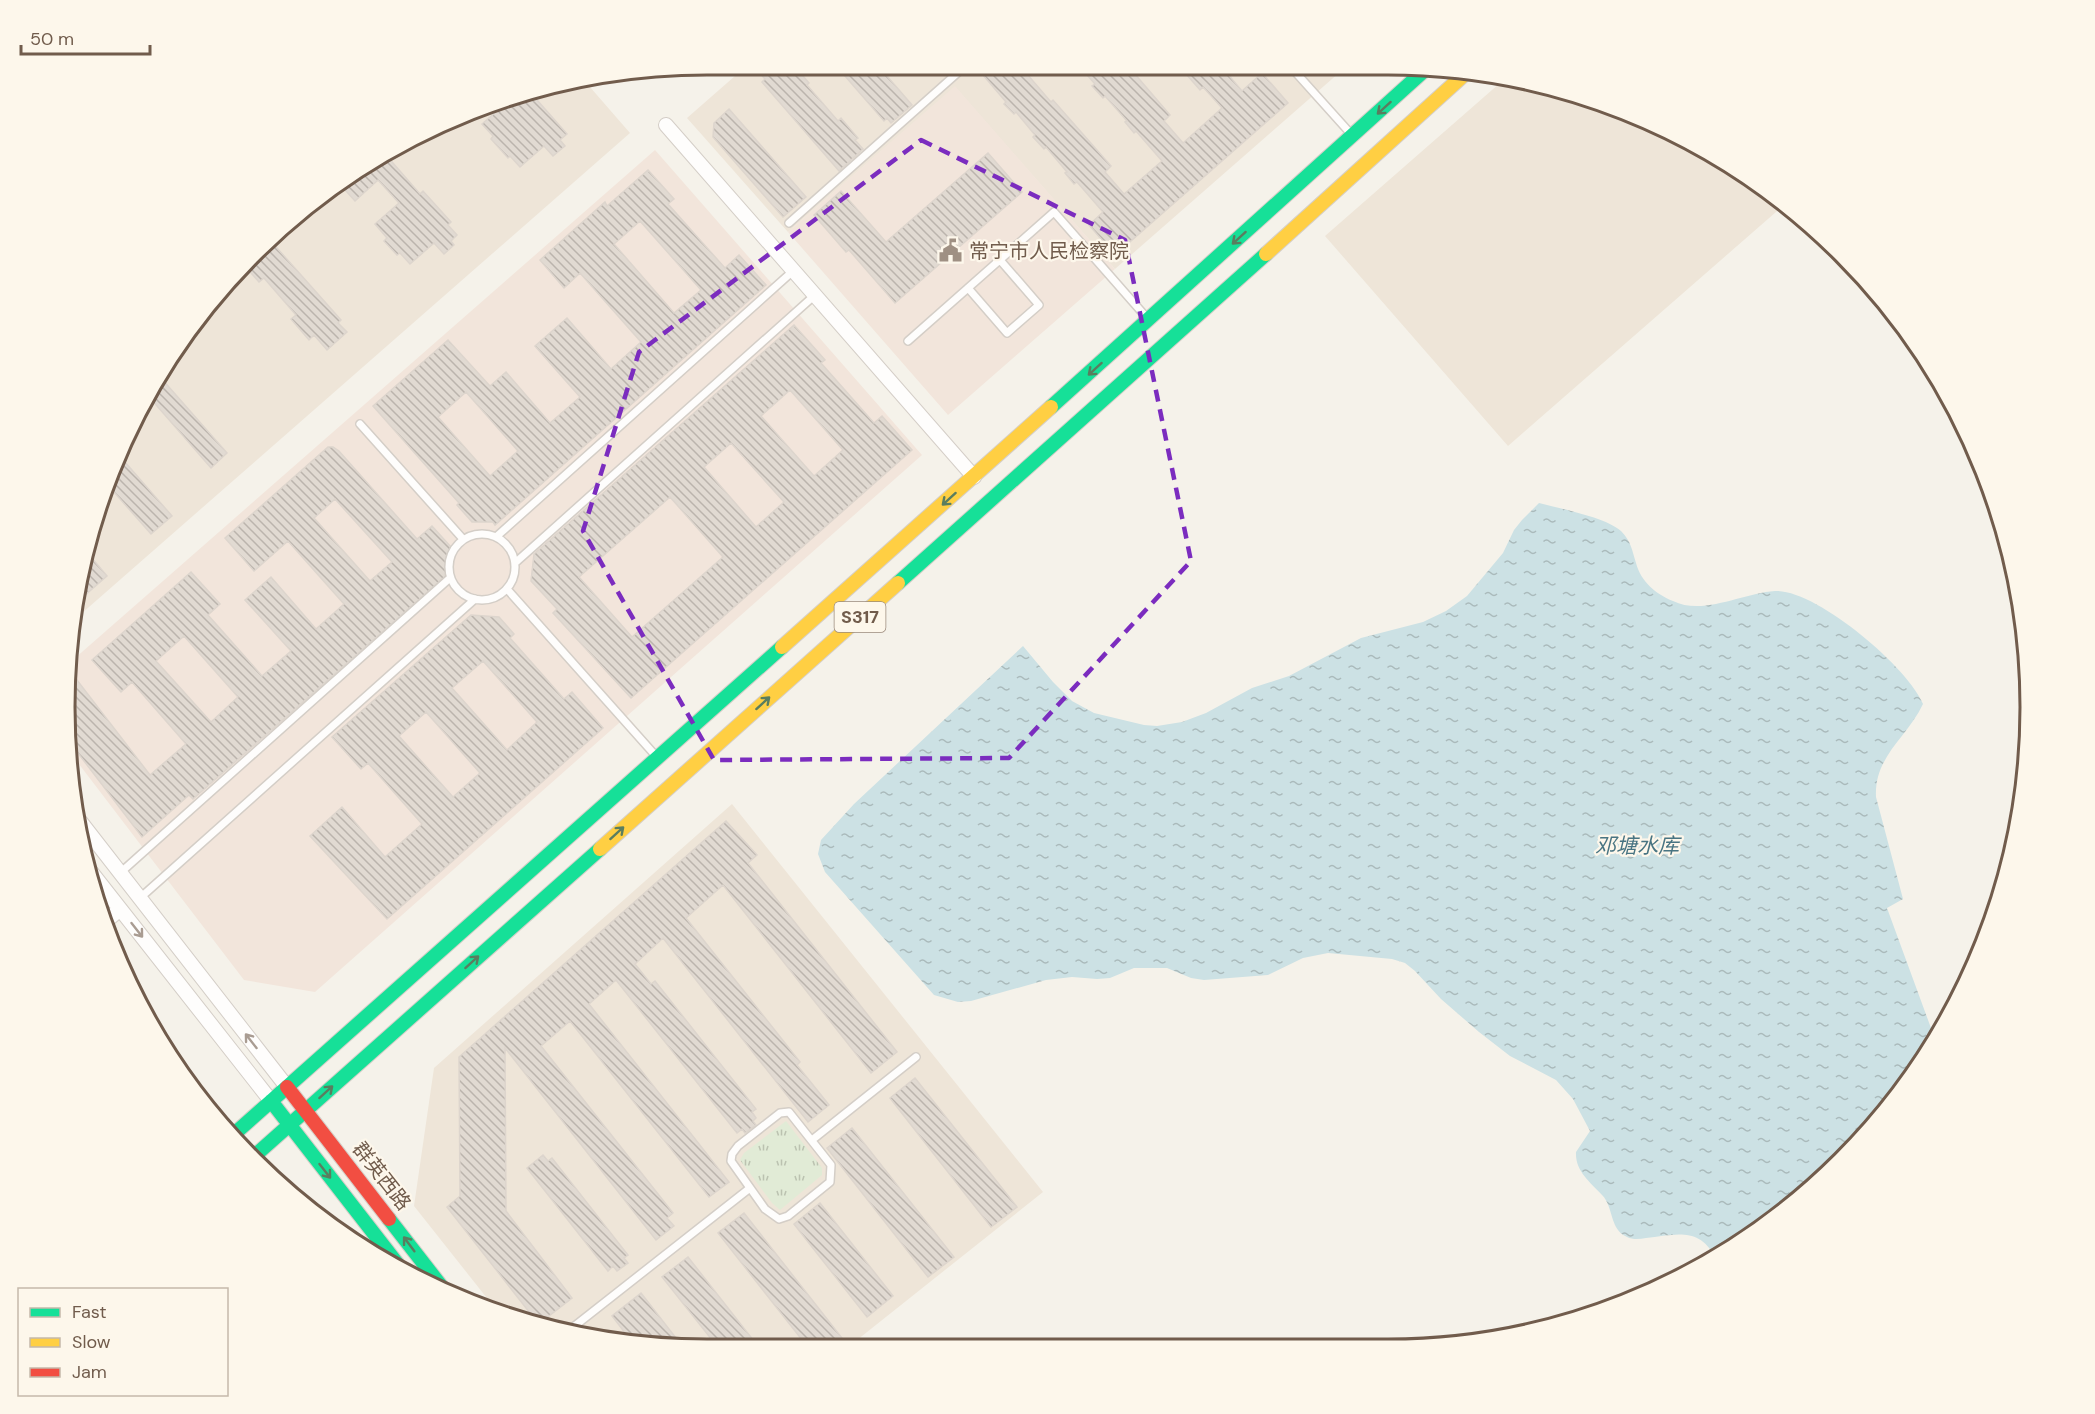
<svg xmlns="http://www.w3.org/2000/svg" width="2095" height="1414" viewBox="0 0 2095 1414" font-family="'DM Sans','Noto Sans SC',sans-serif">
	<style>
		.residential { fill: #eee5d8 }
		.commercial { fill: #f2e5db }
		.grass { fill: url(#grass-tufts) }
		.water { fill: url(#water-ripples) }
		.building { fill: url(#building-back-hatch); stroke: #ddd5cd; stroke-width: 1.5; fill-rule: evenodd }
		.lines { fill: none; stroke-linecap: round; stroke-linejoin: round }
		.lane-casing { stroke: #d4cec7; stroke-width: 10 }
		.street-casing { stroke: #d4cec7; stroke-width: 16 }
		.fast-casing { stroke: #d5cfc8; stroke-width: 16 }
		.slow-casing { stroke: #d5cfc8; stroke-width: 16 }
		.jam-casing { stroke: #d5cfc8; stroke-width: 16 }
		.lane { stroke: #fefdfc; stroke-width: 7 }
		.street { stroke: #fefdfc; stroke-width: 14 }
		.fast { stroke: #16e098; stroke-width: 14 }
		.slow { stroke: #ffcf43; stroke-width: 14 }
		.jam { stroke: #f24e42; stroke-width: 14 }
		.oneway { stroke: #5a7d5f }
		.oneway2 { stroke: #a99c92 }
		.marked { fill: none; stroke: #7b2cbf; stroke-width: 4.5; stroke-dasharray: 12 8; stroke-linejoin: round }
		.labels { text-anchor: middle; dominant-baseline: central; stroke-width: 4.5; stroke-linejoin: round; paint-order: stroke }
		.shield { fill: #fdf7eb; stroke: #9b8a7c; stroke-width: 1.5 }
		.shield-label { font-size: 18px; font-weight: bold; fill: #715c4c }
		.poi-label { font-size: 20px; fill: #715c4c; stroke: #fdf7eb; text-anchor: start }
		.street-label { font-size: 20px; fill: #715c4c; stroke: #fdf7eb }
		.water-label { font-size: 21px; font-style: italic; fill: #487482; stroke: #fdf7eb }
		.rim { fill: none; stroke: #715c4c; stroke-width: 3 }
	</style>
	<defs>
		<pattern id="grass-tufts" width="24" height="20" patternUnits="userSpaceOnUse" patternTransform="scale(1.5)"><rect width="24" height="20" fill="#e1ebd6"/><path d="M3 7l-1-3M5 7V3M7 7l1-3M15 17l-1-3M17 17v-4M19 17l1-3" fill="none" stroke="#bbc2b0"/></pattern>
		<pattern id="water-ripples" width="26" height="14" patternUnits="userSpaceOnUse" patternTransform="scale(1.5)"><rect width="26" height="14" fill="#cce1e4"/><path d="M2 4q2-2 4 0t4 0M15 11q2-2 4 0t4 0" fill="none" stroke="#aababb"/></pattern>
		<pattern id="building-back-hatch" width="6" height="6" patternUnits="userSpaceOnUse" patternTransform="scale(1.5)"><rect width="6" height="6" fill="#e1dad2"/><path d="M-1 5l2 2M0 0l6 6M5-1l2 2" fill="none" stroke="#bbb4ad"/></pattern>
	</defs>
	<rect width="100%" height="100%" fill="#f5f2ea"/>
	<path class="residential" d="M 1348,65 L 1115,269 L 955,87 L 788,232 L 687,118 L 743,69 Z
		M 1508,76 L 1672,131 L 1745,173 L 1784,205 L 1508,446 L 1325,236 Z
		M 583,79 L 630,133 L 73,621 L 86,541 L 113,461 L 197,316 L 283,224 L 350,173 L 501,98 Z
		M 732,804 L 1043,1192 L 852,1344 L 855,1350 L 707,1350 L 582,1337 L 494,1307 L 414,1206 L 434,1068 Z
		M 139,1006 L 212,1104 L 210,1106 L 150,1028 Z"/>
	<path class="commercial" d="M 955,86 L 1115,269 L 948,415 L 788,232 Z
		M 655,150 L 922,455 L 315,992 L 244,980 L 72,755 L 66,666 Z"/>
	<path class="grass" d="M 786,1121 L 822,1168 L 822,1175 L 780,1210 L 772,1203 L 740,1160 L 744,1153 Z"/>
	<path class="water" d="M 1539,503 C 1561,509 1605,517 1621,531 C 1631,541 1632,550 1636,563 C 1641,582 1656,594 1673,601 C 1703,616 1743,593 1775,591 C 1816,589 1909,668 1923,704 C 1907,738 1874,756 1876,797 L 1903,899 L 1887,908 L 1935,1039 L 1922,1064 L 1843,1161 L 1745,1241 L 1715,1257 C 1699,1226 1674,1235 1646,1238 C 1640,1239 1633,1240 1627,1237 C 1609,1229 1614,1207 1602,1195 C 1590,1182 1575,1171 1576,1152 L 1590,1131 L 1573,1099 L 1556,1080 L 1510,1056 L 1479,1032 L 1441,999 L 1415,971 L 1405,963 L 1392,959 L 1328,953 L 1303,958 L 1268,975 L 1204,980 L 1191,978 L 1167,968 L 1134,968 L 1110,978 L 1097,979 L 1072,977 L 1046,980 L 971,1001 L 958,1002 L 934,995 L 825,872 L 818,854 L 821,840 L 854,804 L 1023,646 L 1053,682 L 1072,701 L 1094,713 L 1144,725 L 1157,726 L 1182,722 L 1206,713 L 1252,688 L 1289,676 L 1361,638 L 1423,622 L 1446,611 L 1467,596 L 1503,553 L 1514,530 L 1522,520 Z"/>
	<path class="building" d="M 1128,66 L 1170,115 L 1164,121 L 1183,143 L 1222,108 L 1203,87 L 1200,90 L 1179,66 L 1221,66 L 1242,91 L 1262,73 L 1288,103 L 1115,255 L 1089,225 L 1103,212 L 1077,182 L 1074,184 L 1065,173 L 1067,172 L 1046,147 L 1044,149 L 1033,137 L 1035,135 L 1016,112 L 1014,114 L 1004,104 L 1006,102 L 983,75 L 991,67 L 1021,67 L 1051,102 L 1053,100 L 1111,166 L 1105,172 L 1124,194 L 1162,161 L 1136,131 L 1134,133 L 1125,122 L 1127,121 L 1105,96 L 1103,98 L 1092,86 L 1095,84 L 1080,67 Z
		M 838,68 L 880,68 L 912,105 L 891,123 L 887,118 L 884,121 Z
		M 756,69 L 797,69 L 809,83 L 807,85 L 838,121 L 841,118 L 858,138 L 855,140 L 863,149 L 839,171 L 762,82 L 765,79 Z
		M 530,92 L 567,134 L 560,140 L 565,146 L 553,156 L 544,146 L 520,167 L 510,156 L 508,158 L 491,139 L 493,136 L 482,124 L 506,103 L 502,98 Z
		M 729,109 L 806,197 L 783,217 L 713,137 L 714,123 Z
		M 988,153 L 1022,192 L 895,303 L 849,250 L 846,252 L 814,215 L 841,191 L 886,242 Z
		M 386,155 L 420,194 L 423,191 L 451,222 L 448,225 L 457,235 L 451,241 L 454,245 L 444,254 L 434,243 L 410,264 L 400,253 L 397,255 L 384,241 L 387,238 L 375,224 L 399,203 L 378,180 L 355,201 L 338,182 L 350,173 Z
		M 648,170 L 674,199 L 668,204 L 725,268 L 739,255 L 766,285 L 495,525 L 493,522 L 472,522 L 457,505 L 459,503 L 373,406 L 448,340 L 490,386 L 506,372 L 550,423 L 580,397 L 535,346 L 567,318 L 611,369 L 641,342 L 580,273 L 564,288 L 540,260 L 605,202 L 607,206 ZM 640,221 L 701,290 L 674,313 L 614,244 ZM 466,392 L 518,451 L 490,476 L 438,417 Z
		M 269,239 L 341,320 L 338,323 L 347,332 L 327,350 L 314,335 L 309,340 L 291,319 L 296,315 L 264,278 L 259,282 L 244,265 Z
		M 794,325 L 825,360 L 821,363 L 874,423 L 882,416 L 912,450 L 631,698 L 553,613 L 557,609 L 531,581 L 534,554 ZM 790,390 L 843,450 L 814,476 L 761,416 ZM 731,443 L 784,502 L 756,527 L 704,467 ZM 670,497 L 723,557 L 632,637 L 579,577 Z
		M 161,378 L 227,453 L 211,468 L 150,398 Z
		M 328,447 L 333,447 L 339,451 L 417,539 L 432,526 L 451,547 L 447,570 L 449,573 L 193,799 L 189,795 L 142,837 L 71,744 L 67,688 L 77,680 L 150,775 L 186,744 L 132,682 L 121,692 L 92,660 L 191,572 L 220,604 L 208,615 L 262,676 L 291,651 L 245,600 L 271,577 L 316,629 L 344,604 L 288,541 L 254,571 L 225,538 ZM 335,499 L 392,562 L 370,581 L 314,518 ZM 184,636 L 238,697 L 211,722 L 156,661 Z
		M 118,454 L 172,516 L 151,534 L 106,483 Z
		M 85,550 L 107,576 L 76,603 L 82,567 Z
		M 471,615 L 499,617 L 514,634 L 510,638 L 564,699 L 572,692 L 603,728 L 387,919 L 310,836 L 342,807 L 385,857 L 422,824 L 368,763 L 361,769 L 332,737 ZM 483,661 L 537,722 L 507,750 L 452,688 ZM 426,712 L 480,773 L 453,797 L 399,736 Z
		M 726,821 L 757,855 L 748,863 L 897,1052 L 871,1073 L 723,885 L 686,918 L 800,1062 L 797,1065 L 829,1105 L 808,1122 L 663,938 L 635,964 L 651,984 L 655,981 L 756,1109 L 752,1112 L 756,1118 L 753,1121 L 756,1125 L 745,1133 L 742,1129 L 737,1133 L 616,980 L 589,1004 L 729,1182 L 709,1197 L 570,1021 L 541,1046 L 673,1213 L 667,1218 L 674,1226 L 656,1240 L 505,1048 L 506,1211 L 572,1298 L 540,1323 L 537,1322 L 447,1207 L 460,1196 L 459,1057 Z
		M 915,1078 L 1017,1207 L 991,1227 L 890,1098 Z
		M 852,1128 L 954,1257 L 928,1277 L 827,1148 Z
		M 543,1155 L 548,1161 L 552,1158 L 628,1255 L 624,1258 L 628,1263 L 617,1271 L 613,1266 L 608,1271 L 527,1168 Z
		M 820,1203 L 893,1296 L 867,1317 L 794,1224 Z
		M 744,1213 L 845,1342 L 835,1350 L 810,1350 L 718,1233 Z
		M 688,1257 L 761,1350 L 720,1350 L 662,1277 Z
		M 641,1293 L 683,1347 L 632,1342 L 612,1316 Z"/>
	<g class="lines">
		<defs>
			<path id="lane" d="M 1289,65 L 1351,134
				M 789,223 L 963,68
				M 968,288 L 1007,333 L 1039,305 L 1000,260
				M 908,341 L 1054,212 L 1147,318
				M 360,424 L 463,539
				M449 567a33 33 0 1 1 66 0a33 33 0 1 1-66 0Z
				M 496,537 L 793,271
				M 515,563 L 815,295
				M 507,589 L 655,755
				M 120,873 L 450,578
				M 140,898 L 475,599
				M 789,1112 L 831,1165 L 830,1182 L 788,1216 L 779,1219 L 765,1209 L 731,1161 L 732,1154 L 738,1146 L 780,1113 Z
				M 812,1140 L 916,1057
				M 567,1332 L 750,1188"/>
			<path id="street" d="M 666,125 L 974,477
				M 76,816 L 287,1087
				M 88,868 L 271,1101
				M 104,923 L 120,909"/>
			<path id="fast" d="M 1051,407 L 1427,68
				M 898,583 L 1266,254
				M 271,1101 L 403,1271
				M 233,1135 L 782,647
				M 251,1159 L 600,849
				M 389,1219 L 445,1291"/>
			<path id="slow" d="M 1266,254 L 1467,72
				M 782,647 L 1051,407
				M 600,849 L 898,583"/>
			<path id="jam" d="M 287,1087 L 389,1219"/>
		</defs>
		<use href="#lane" class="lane-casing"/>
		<use href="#street" class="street-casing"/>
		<use href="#fast" class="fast-casing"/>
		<use href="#slow" class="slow-casing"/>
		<use href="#jam" class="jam-casing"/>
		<use href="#lane" class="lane"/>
		<use href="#street" class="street"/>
		<use href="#fast" class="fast"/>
		<use href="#slow" class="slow"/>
		<use href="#jam" class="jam"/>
	</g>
	<defs><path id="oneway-shaft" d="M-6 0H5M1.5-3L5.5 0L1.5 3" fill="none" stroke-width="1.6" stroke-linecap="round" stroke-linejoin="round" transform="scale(1.5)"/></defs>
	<g class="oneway">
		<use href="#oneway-shaft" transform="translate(1384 108) rotate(138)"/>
		<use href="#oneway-shaft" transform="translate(1239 238) rotate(138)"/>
		<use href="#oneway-shaft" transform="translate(1095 369) rotate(138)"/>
		<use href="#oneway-shaft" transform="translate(949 499) rotate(138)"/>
		<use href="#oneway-shaft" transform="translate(763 703) rotate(-42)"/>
		<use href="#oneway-shaft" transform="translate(617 833) rotate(-42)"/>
		<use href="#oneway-shaft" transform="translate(472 962) rotate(-42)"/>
		<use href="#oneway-shaft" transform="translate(326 1092) rotate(-42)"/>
		<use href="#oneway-shaft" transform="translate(325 1171) rotate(52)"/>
		<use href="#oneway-shaft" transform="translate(409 1244) rotate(-127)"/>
	</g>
	<g class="oneway2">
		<use href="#oneway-shaft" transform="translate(137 930) rotate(52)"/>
		<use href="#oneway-shaft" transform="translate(251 1041) rotate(-128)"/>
	</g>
	<path class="marked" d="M 921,140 L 1125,240 L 1191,561 L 1009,758 L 714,760 L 583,531 L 639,352 Z"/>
	<defs>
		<symbol id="civic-bare" viewBox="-9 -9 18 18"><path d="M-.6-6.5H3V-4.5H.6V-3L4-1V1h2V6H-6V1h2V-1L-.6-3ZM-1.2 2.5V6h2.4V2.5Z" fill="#9f9083" stroke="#fdf7eb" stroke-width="2.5" paint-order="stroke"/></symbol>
	</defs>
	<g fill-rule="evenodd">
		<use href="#civic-bare" x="934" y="234" width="33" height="33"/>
	</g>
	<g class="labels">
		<rect class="shield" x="834.5" y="602" width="51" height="30" rx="4.5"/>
		<g class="shield-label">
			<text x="860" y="617">S317</text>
		</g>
		<g class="poi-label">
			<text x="969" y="251">常宁市人民检察院</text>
		</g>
		<g class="street-label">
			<text transform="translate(382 1176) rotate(52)">群英西路</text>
		</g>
		<g class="water-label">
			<text x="1637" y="846">邓塘水库</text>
		</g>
	</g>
	<path d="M0 0H2095V1414H0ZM707 75H1388A632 632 0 0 1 2020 707V707A632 632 0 0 1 1388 1339H707A632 632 0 0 1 75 707V707A632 632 0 0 1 707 75Z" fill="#fdf7eb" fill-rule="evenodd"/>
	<path class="rim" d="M707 75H1388A632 632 0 0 1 2020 707V707A632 632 0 0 1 1388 1339H707A632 632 0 0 1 75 707V707A632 632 0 0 1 707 75Z"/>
	<rect x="18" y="1288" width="210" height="108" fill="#fdf7eb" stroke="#c5b9ab" stroke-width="1.5"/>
	<rect x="30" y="1308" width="30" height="9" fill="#16e098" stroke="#c5b9ab" stroke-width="1.5"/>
	<text x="72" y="1318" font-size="18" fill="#715c4c">Fast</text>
	<rect x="30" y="1338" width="30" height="9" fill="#ffcf43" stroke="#c5b9ab" stroke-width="1.5"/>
	<text x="72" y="1348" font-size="18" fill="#715c4c">Slow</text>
	<rect x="30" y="1368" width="30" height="9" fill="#f24e42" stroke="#c5b9ab" stroke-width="1.5"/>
	<text x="72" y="1378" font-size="18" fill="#715c4c">Jam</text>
	<path d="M21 45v9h129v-9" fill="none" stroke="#715c4c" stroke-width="3"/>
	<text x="30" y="45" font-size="18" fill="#715c4c" stroke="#fdf7eb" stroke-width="4.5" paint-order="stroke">50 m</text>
</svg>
